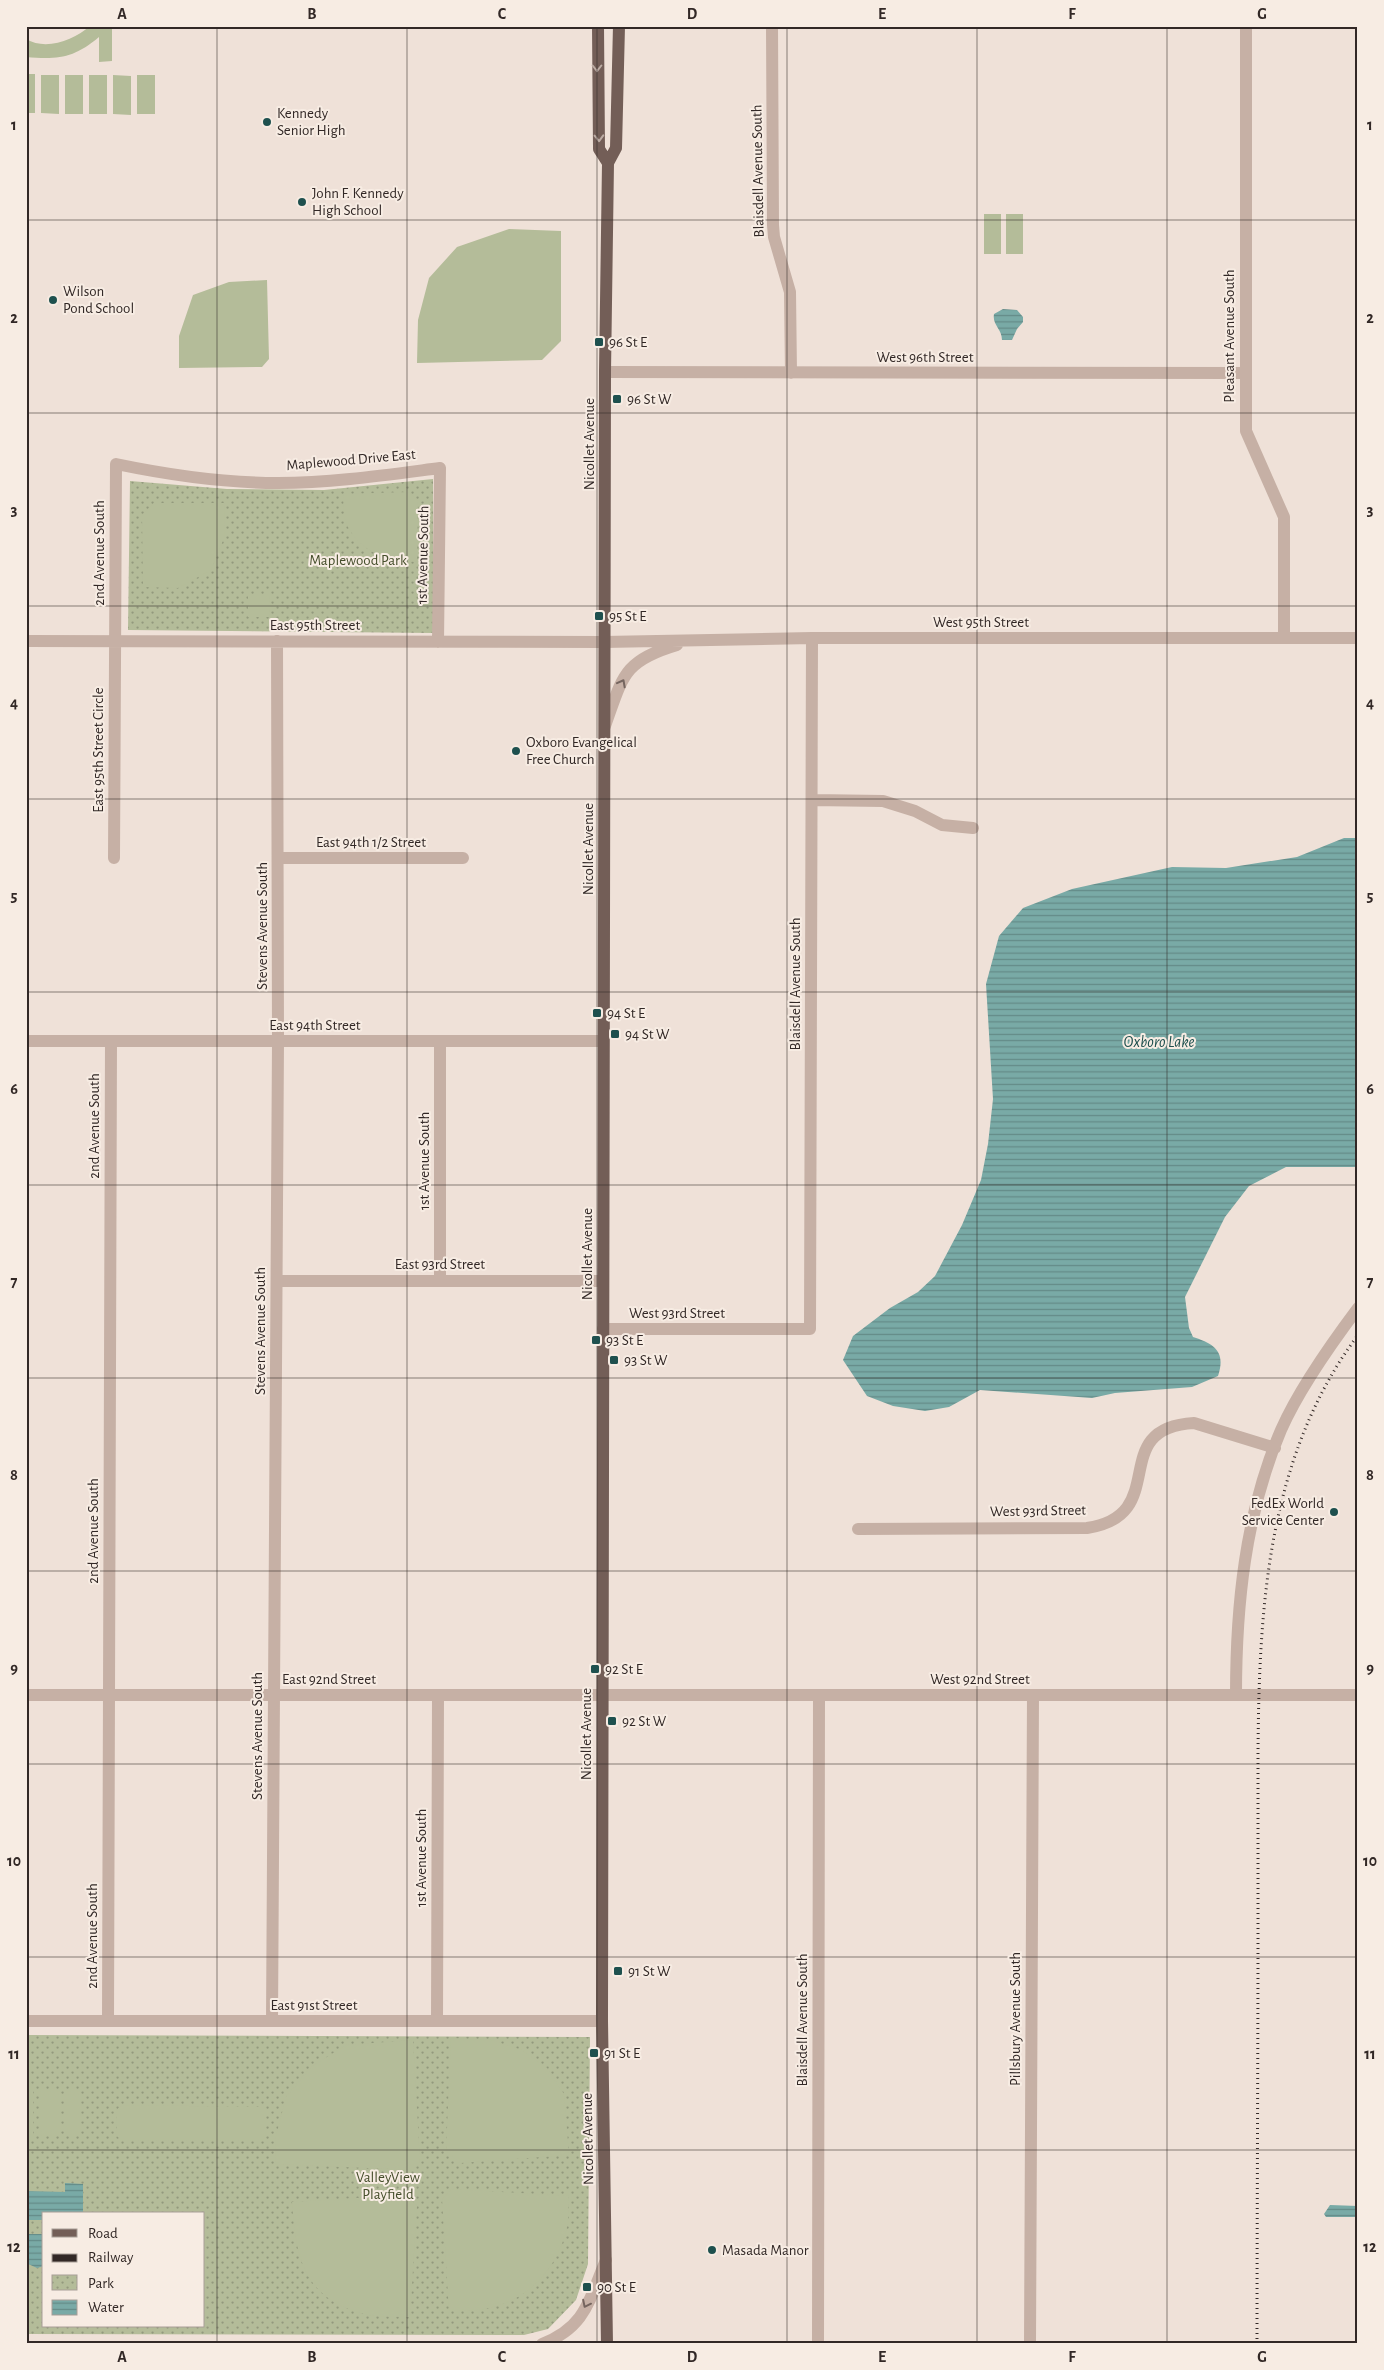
<svg xmlns="http://www.w3.org/2000/svg" width="1384" height="2370" viewBox="0 0 1384 2370" font-family="'Alegreya Sans',sans-serif">
	<style>
		.park { fill: url(#park-dots); fill-rule: evenodd }
		.garden { fill: #b4bc99 }
		.water { fill: url(#water-rules) }
		.lines { fill: none; stroke-linecap: round; stroke-linejoin: round }
		.minor { stroke: #c6b0a5; stroke-width: 12 }
		.major { stroke: #735e57; stroke-width: 12 }
		.rail { stroke: #322826; stroke-width: 3; stroke-dasharray: 1 4; stroke-linecap: butt }
		.oneway { stroke: #bcaca4 }
		.oneway2 { stroke: #75655f }
		.grid { fill: none; stroke: #322826; stroke-width: 1; stroke-opacity: 0.55 }
		.poi-dot { fill: #1e504e; stroke: #f7ece3; stroke-width: 2 }
		.labels { text-anchor: middle; dominant-baseline: central; stroke-width: 4; stroke-linejoin: round; paint-order: stroke }
		.poi-label { font-size: 15px; fill: #322826; stroke: #f7ece3; text-anchor: start }
		.street-label { font-size: 15px; fill: #322826; stroke: #f7ece3 }
		.park-label { font-size: 15px; fill: #454e2b; stroke: #f7ece3 }
		.water-label { font-size: 16px; font-style: italic; fill: #1e504e; stroke: #f7ece3 }
		.neatline { fill: none; stroke: #322826; stroke-width: 2 }
		.grid-label { font-size: 16px; text-anchor: middle; font-weight: bold; fill: #322826 }
	</style>
	<defs>
		<pattern id="park-dots" width="8" height="8" patternUnits="userSpaceOnUse" patternTransform="scale(1.25)"><rect width="8" height="8" fill="#b4bc99"/><path d="M2 2h.1M6 6h.1" fill="none" stroke="#93997d" stroke-width="1.8" stroke-linecap="round"/></pattern>
		<pattern id="water-rules" width="6" height="5" patternUnits="userSpaceOnUse" patternTransform="scale(1.25)"><rect width="6" height="5" fill="#79aaa6"/><path d="M0 2.5h6" fill="none" stroke="#648a87"/></pattern>
	</defs>
	<rect width="100%" height="100%" fill="#efe1d8"/>
	<path class="park" d="M 433,479 L 433,633 L 128,630 L 130,481 L 227,489 L 324,490 Z
		M 26,2035 L 590,2037 L 588,2264 L 576,2300 L 548,2329 L 524,2335 L 26,2334 ZM 44,2214 L 204,2214 L 204,2326 L 44,2326 Z"/>
	<path class="garden" d="M 90,26 L 112,26 L 112,61 L 99,62 L 99,37 C 74,58 58,60 26,57 L 26,39 C 46,51 74,40 90,26 Z
		M 26,74 L 35,74 L 35,113 L 26,113 Z
		M 41,75 L 59,75 L 59,114 L 41,113 Z
		M 65,75 L 83,75 L 83,114 L 65,114 Z
		M 89,75 L 107,75 L 107,114 L 89,114 Z
		M 113,75 L 131,76 L 131,115 L 113,114 Z
		M 137,75 L 155,75 L 155,114 L 137,114 Z
		M 984,214 L 1001,214 L 1001,254 L 984,254 Z
		M 1006,214 L 1023,214 L 1023,254 L 1006,254 Z
		M 509,229 L 561,231 L 561,341 L 542,360 L 417,363 L 418,320 L 429,278 L 457,247 Z
		M 267,280 L 269,359 L 262,367 L 179,368 L 179,336 L 193,295 L 229,282 Z
		M 409,492 L 418,501 L 417,562 C 388,560 361,554 347,525 C 343,517 344,503 343,494 Z
		M 154,503 L 225,503 L 224,538 L 211,570 L 178,588 L 143,587 L 142,515 Z
		M 248,596 L 269,596 L 270,617 L 248,617 Z
		M 451,2038 L 491,2040 L 522,2050 L 547,2068 L 564,2094 L 569,2155 L 461,2163 L 446,2151 Z
		M 413,2040 L 420,2162 L 413,2170 L 275,2164 L 276,2136 L 286,2097 L 311,2067 L 346,2045 Z
		M 64,2089 L 81,2089 L 81,2135 L 64,2135 Z
		M 26,2090 L 33,2090 L 33,2136 L 26,2136 Z
		M 41,2090 L 59,2090 L 59,2135 L 41,2136 Z
		M 121,2105 L 262,2107 L 266,2111 L 266,2134 L 261,2141 L 121,2140 L 117,2136 L 116,2111 Z
		M 452,2189 L 569,2196 C 568,2206 569,2217 567,2227 C 558,2269 527,2302 484,2309 C 473,2311 461,2311 449,2311 L 442,2199 Z
		M 405,2195 L 417,2205 L 410,2317 C 396,2316 378,2318 364,2314 C 303,2298 296,2258 292,2202 Z"/>
	<path class="water" d="M 1003,309 L 1017,310 L 1023,317 L 1023,322 L 1017,329 L 1012,340 L 1002,340 C 1002,329 992,325 994,314 Z
		M 1344,838 L 1358,838 L 1358,1167 L 1286,1167 L 1249,1186 L 1225,1217 L 1185,1297 L 1189,1328 L 1193,1337 C 1215,1344 1226,1352 1218,1376 L 1192,1387 L 1115,1393 L 1092,1398 L 980,1390 L 949,1407 L 925,1411 L 893,1406 L 867,1396 L 843,1360 L 853,1336 L 890,1308 L 918,1292 L 935,1276 L 962,1225 L 981,1180 L 988,1144 L 993,1099 L 986,984 L 999,936 L 1023,908 L 1072,889 L 1172,867 L 1226,868 L 1297,857 Z
		M 65,2183 L 83,2184 L 83,2214 L 44,2214 L 44,2220 L 26,2220 L 26,2191 L 65,2192 Z
		M 1330,2205 L 1358,2206 L 1358,2217 L 1326,2217 L 1324,2214 Z
		M 27,2234 L 44,2234 L 44,2266 L 37,2268 L 26,2263 Z"/>
	<g class="lines">
		<path class="minor" d="M 772,26 L 773,225 L 774,237 L 790,292 L 791,373
			M 1246,26 L 1246,431 L 1284,517 L 1284,637
			M 605,372 L 1245,373
			M 26,641 L 604,642 L 812,638 L 1358,638
			M 605,726 C 623,676 623,661 677,645
			M 812,800 L 883,801 L 915,811 L 942,825 L 973,828
			M 114,858 L 116,464 C 169,475 223,483 278,483 C 332,483 386,475 440,468 L 438,642
			M 278,858 L 463,858
			M 26,1041 L 603,1041
			M 440,1041 L 440,1281
			M 277,1281 L 603,1281
			M 603,1329 L 810,1329 L 812,638
			M 858,1529 L 1087,1528 C 1173,1515 1105,1428 1194,1423 L 1275,1448
			M 26,1695 L 1358,1695
			M 1236,1695 C 1236,1606 1245,1514 1281,1430 C 1299,1389 1331,1344 1358,1308
			M 26,2021 L 602,2021
			M 108,2021 L 111,1041
			M 272,2021 L 278,1041 L 277,641
			M 437,2021 L 438,1695
			M 542,2344 C 586,2327 589,2300 606,2260
			M 818,2344 L 819,1696
			M 1030,2344 L 1033,1695"/>
		<path class="major" d="M 598,26 L 599,149 L 608,163
			M 607,2344 L 602,2021 L 605,372 L 608,163 L 616,148 L 619,26"/>
		<path class="rail" d="M 1257,2344 C 1257,2204 1258,2065 1258,1925 C 1258,1868 1258,1811 1258,1754 C 1259,1608 1267,1457 1358,1335"/>
	</g>
	<defs><path id="oneway-chevron" d="M-2-3.5L2.5 0L-2 3.5" fill="none" stroke-width="1.6" stroke-linecap="round" stroke-linejoin="round" transform="scale(1.25)"/></defs>
	<g class="oneway">
		<use href="#oneway-chevron" transform="translate(597 68) rotate(90)"/>
		<use href="#oneway-chevron" transform="translate(599 138) rotate(88)"/>
	</g>
	<g class="oneway2">
		<use href="#oneway-chevron" transform="translate(622 683) rotate(-62)"/>
		<use href="#oneway-chevron" transform="translate(586 2304) rotate(116)"/>
	</g>
	<path class="grid" d="M 217,26 L 217,2344M 407,26 L 407,2344M 597,26 L 597,2344M 787,26 L 787,2344M 977,26 L 977,2344M 1167,26 L 1167,2344M 26,220 L 1358,220M 26,413 L 1358,413M 26,606 L 1358,606M 26,799 L 1358,799M 26,992 L 1358,992M 26,1185 L 1358,1185M 26,1378 L 1358,1378M 26,1571 L 1358,1571M 26,1764 L 1358,1764M 26,1957 L 1358,1957M 26,2150 L 1358,2150"/>
	<g class="poi-dot">
		<circle cx="267" cy="122" r="5"/>
		<circle cx="302" cy="202" r="5"/>
		<circle cx="53" cy="300" r="5"/>
		<rect x="594" y="337" width="10" height="10" rx="2.5"/>
		<rect x="612" y="394" width="10" height="10" rx="2.5"/>
		<rect x="594" y="611" width="10" height="10" rx="2.5"/>
		<circle cx="516" cy="751" r="5"/>
		<rect x="592" y="1008" width="10" height="10" rx="2.5"/>
		<rect x="610" y="1029" width="10" height="10" rx="2.5"/>
		<rect x="591" y="1335" width="10" height="10" rx="2.5"/>
		<rect x="609" y="1355" width="10" height="10" rx="2.5"/>
		<circle cx="1334" cy="1512" r="5"/>
		<rect x="590" y="1664" width="10" height="10" rx="2.5"/>
		<rect x="607" y="1716" width="10" height="10" rx="2.5"/>
		<rect x="613" y="1966" width="10" height="10" rx="2.5"/>
		<rect x="589" y="2048" width="10" height="10" rx="2.5"/>
		<circle cx="712" cy="2250" r="5"/>
		<rect x="582" y="2282" width="10" height="10" rx="2.5"/>
	</g>
	<g class="labels">
		<g class="poi-label">
			<text x="277" y="113">Kennedy<tspan x="277" dy="17">Senior High</tspan></text>
			<text x="312" y="193">John F. Kennedy<tspan x="312" dy="17">High School</tspan></text>
			<text x="63" y="291">Wilson<tspan x="63" dy="17">Pond School</tspan></text>
			<text x="609" y="342">96 St E</text>
			<text x="627" y="399">96 St W</text>
			<text x="609" y="616">95 St E</text>
			<text x="526" y="742">Oxboro Evangelical<tspan x="526" dy="17">Free Church</tspan></text>
			<text x="607" y="1013">94 St E</text>
			<text x="625" y="1034">94 St W</text>
			<text x="606" y="1340">93 St E</text>
			<text x="624" y="1360">93 St W</text>
			<text x="1324" y="1503" text-anchor="end">FedEx World<tspan x="1324" dy="17">Service Center</tspan></text>
			<text x="605" y="1669">92 St E</text>
			<text x="622" y="1721">92 St W</text>
			<text x="628" y="1971">91 St W</text>
			<text x="604" y="2053">91 St E</text>
			<text x="722" y="2250">Masada Manor</text>
			<text x="597" y="2287">90 St E</text>
		</g>
		<g class="street-label">
			<text transform="translate(758 171) rotate(-91)">Blaisdell Avenue South</text>
			<text transform="translate(1229 336) rotate(-90)">Pleasant Avenue South</text>
			<text x="925" y="357">West 96th Street</text>
			<text transform="translate(589 444) rotate(-90)">Nicollet Avenue</text>
			<text transform="translate(351 460) rotate(-5)">Maplewood Drive East</text>
			<text transform="translate(99 553) rotate(-90)">2nd Avenue South</text>
			<text transform="translate(423 555) rotate(-89)">1st Avenue South</text>
			<text x="981" y="622">West 95th Street</text>
			<text x="315" y="625">East 95th Street</text>
			<text transform="translate(98 750) rotate(-90)">East 95th Street Circle</text>
			<text x="371" y="842">East 94th 1/2 Street</text>
			<text transform="translate(588 849) rotate(-90)">Nicollet Avenue</text>
			<text transform="translate(262 926) rotate(-90)">Stevens Avenue South</text>
			<text transform="translate(795 984) rotate(-90)">Blaisdell Avenue South</text>
			<text x="315" y="1025">East 94th Street</text>
			<text transform="translate(94 1126) rotate(-90)">2nd Avenue South</text>
			<text transform="translate(424 1161) rotate(-90)">1st Avenue South</text>
			<text transform="translate(587 1254) rotate(-90)">Nicollet Avenue</text>
			<text x="440" y="1264">East 93rd Street</text>
			<text x="677" y="1313">West 93rd Street</text>
			<text transform="translate(260 1331) rotate(-90)">Stevens Avenue South</text>
			<text transform="translate(1038 1511) rotate(-1)">West 93rd Street</text>
			<text transform="translate(93 1531) rotate(-90)">2nd Avenue South</text>
			<text x="329" y="1679">East 92nd Street</text>
			<text x="980" y="1679">West 92nd Street</text>
			<text transform="translate(586 1734) rotate(-90)">Nicollet Avenue</text>
			<text transform="translate(257 1736) rotate(-90)">Stevens Avenue South</text>
			<text transform="translate(421 1858) rotate(-90)">1st Avenue South</text>
			<text transform="translate(92 1936) rotate(-90)">2nd Avenue South</text>
			<text x="314" y="2005">East 91st Street</text>
			<text transform="translate(1015 2019) rotate(-90)">Pillsbury Avenue South</text>
			<text transform="translate(802 2020) rotate(-90)">Blaisdell Avenue South</text>
			<text transform="translate(588 2139) rotate(-91)">Nicollet Avenue</text>
		</g>
		<g class="park-label">
			<text x="358" y="560">Maplewood Park</text>
			<text x="388" y="2177">ValleyView<tspan x="388" dy="17">Playfield</tspan></text>
		</g>
		<g class="water-label">
			<text x="1159" y="1042">Oxboro Lake</text>
		</g>
	</g>
	<rect width="1384" height="2370" fill="none" stroke="#f7ece3" stroke-width="55"/>
	<rect x="42" y="2212" width="162" height="115" fill="#f7ece3" stroke="#a89e97"/>
	<rect x="52" y="2229" width="25" height="8" fill="#735e57" stroke="#a89e97"/>
	<text x="88" y="2238" font-size="15" fill="#322826">Road</text>
	<rect x="52" y="2254" width="25" height="8" fill="#322826" stroke="#a89e97"/>
	<text x="88" y="2262" font-size="15" fill="#322826">Railway</text>
	<rect x="52" y="2275" width="25" height="15" fill="url(#park-dots)" stroke="#a89e97"/>
	<text x="88" y="2288" font-size="15" fill="#322826">Park</text>
	<rect x="52" y="2300" width="25" height="15" fill="url(#water-rules)" stroke="#a89e97"/>
	<text x="88" y="2312" font-size="15" fill="#322826">Water</text>
	<rect x="28" y="28" width="1328" height="2314" class="neatline"/>
	<g class="grid-label">
		<text x="122" y="19">A</text>
		<text x="312" y="19">B</text>
		<text x="502" y="19">C</text>
		<text x="692" y="19">D</text>
		<text x="882" y="19">E</text>
		<text x="1072" y="19">F</text>
		<text x="1262" y="19">G</text>
		<text x="14" y="130">1</text>
		<text x="1370" y="130">1</text>
		<text x="14" y="323">2</text>
		<text x="1370" y="323">2</text>
		<text x="14" y="515">3</text>
		<text x="1370" y="515">3</text>
		<text x="14" y="708">4</text>
		<text x="1370" y="708">4</text>
		<text x="14" y="901">5</text>
		<text x="1370" y="901">5</text>
		<text x="14" y="1094">6</text>
		<text x="1370" y="1094">6</text>
		<text x="14" y="1287">7</text>
		<text x="1370" y="1287">7</text>
		<text x="14" y="1480">8</text>
		<text x="1370" y="1480">8</text>
		<text x="14" y="1673">9</text>
		<text x="1370" y="1673">9</text>
		<text x="14" y="1866">10</text>
		<text x="1370" y="1866">10</text>
		<text x="14" y="2059">11</text>
		<text x="1370" y="2059">11</text>
		<text x="14" y="2252">12</text>
		<text x="1370" y="2252">12</text>
		<text x="122" y="2362">A</text>
		<text x="312" y="2362">B</text>
		<text x="502" y="2362">C</text>
		<text x="692" y="2362">D</text>
		<text x="882" y="2362">E</text>
		<text x="1072" y="2362">F</text>
		<text x="1262" y="2362">G</text>
	</g>
</svg>
